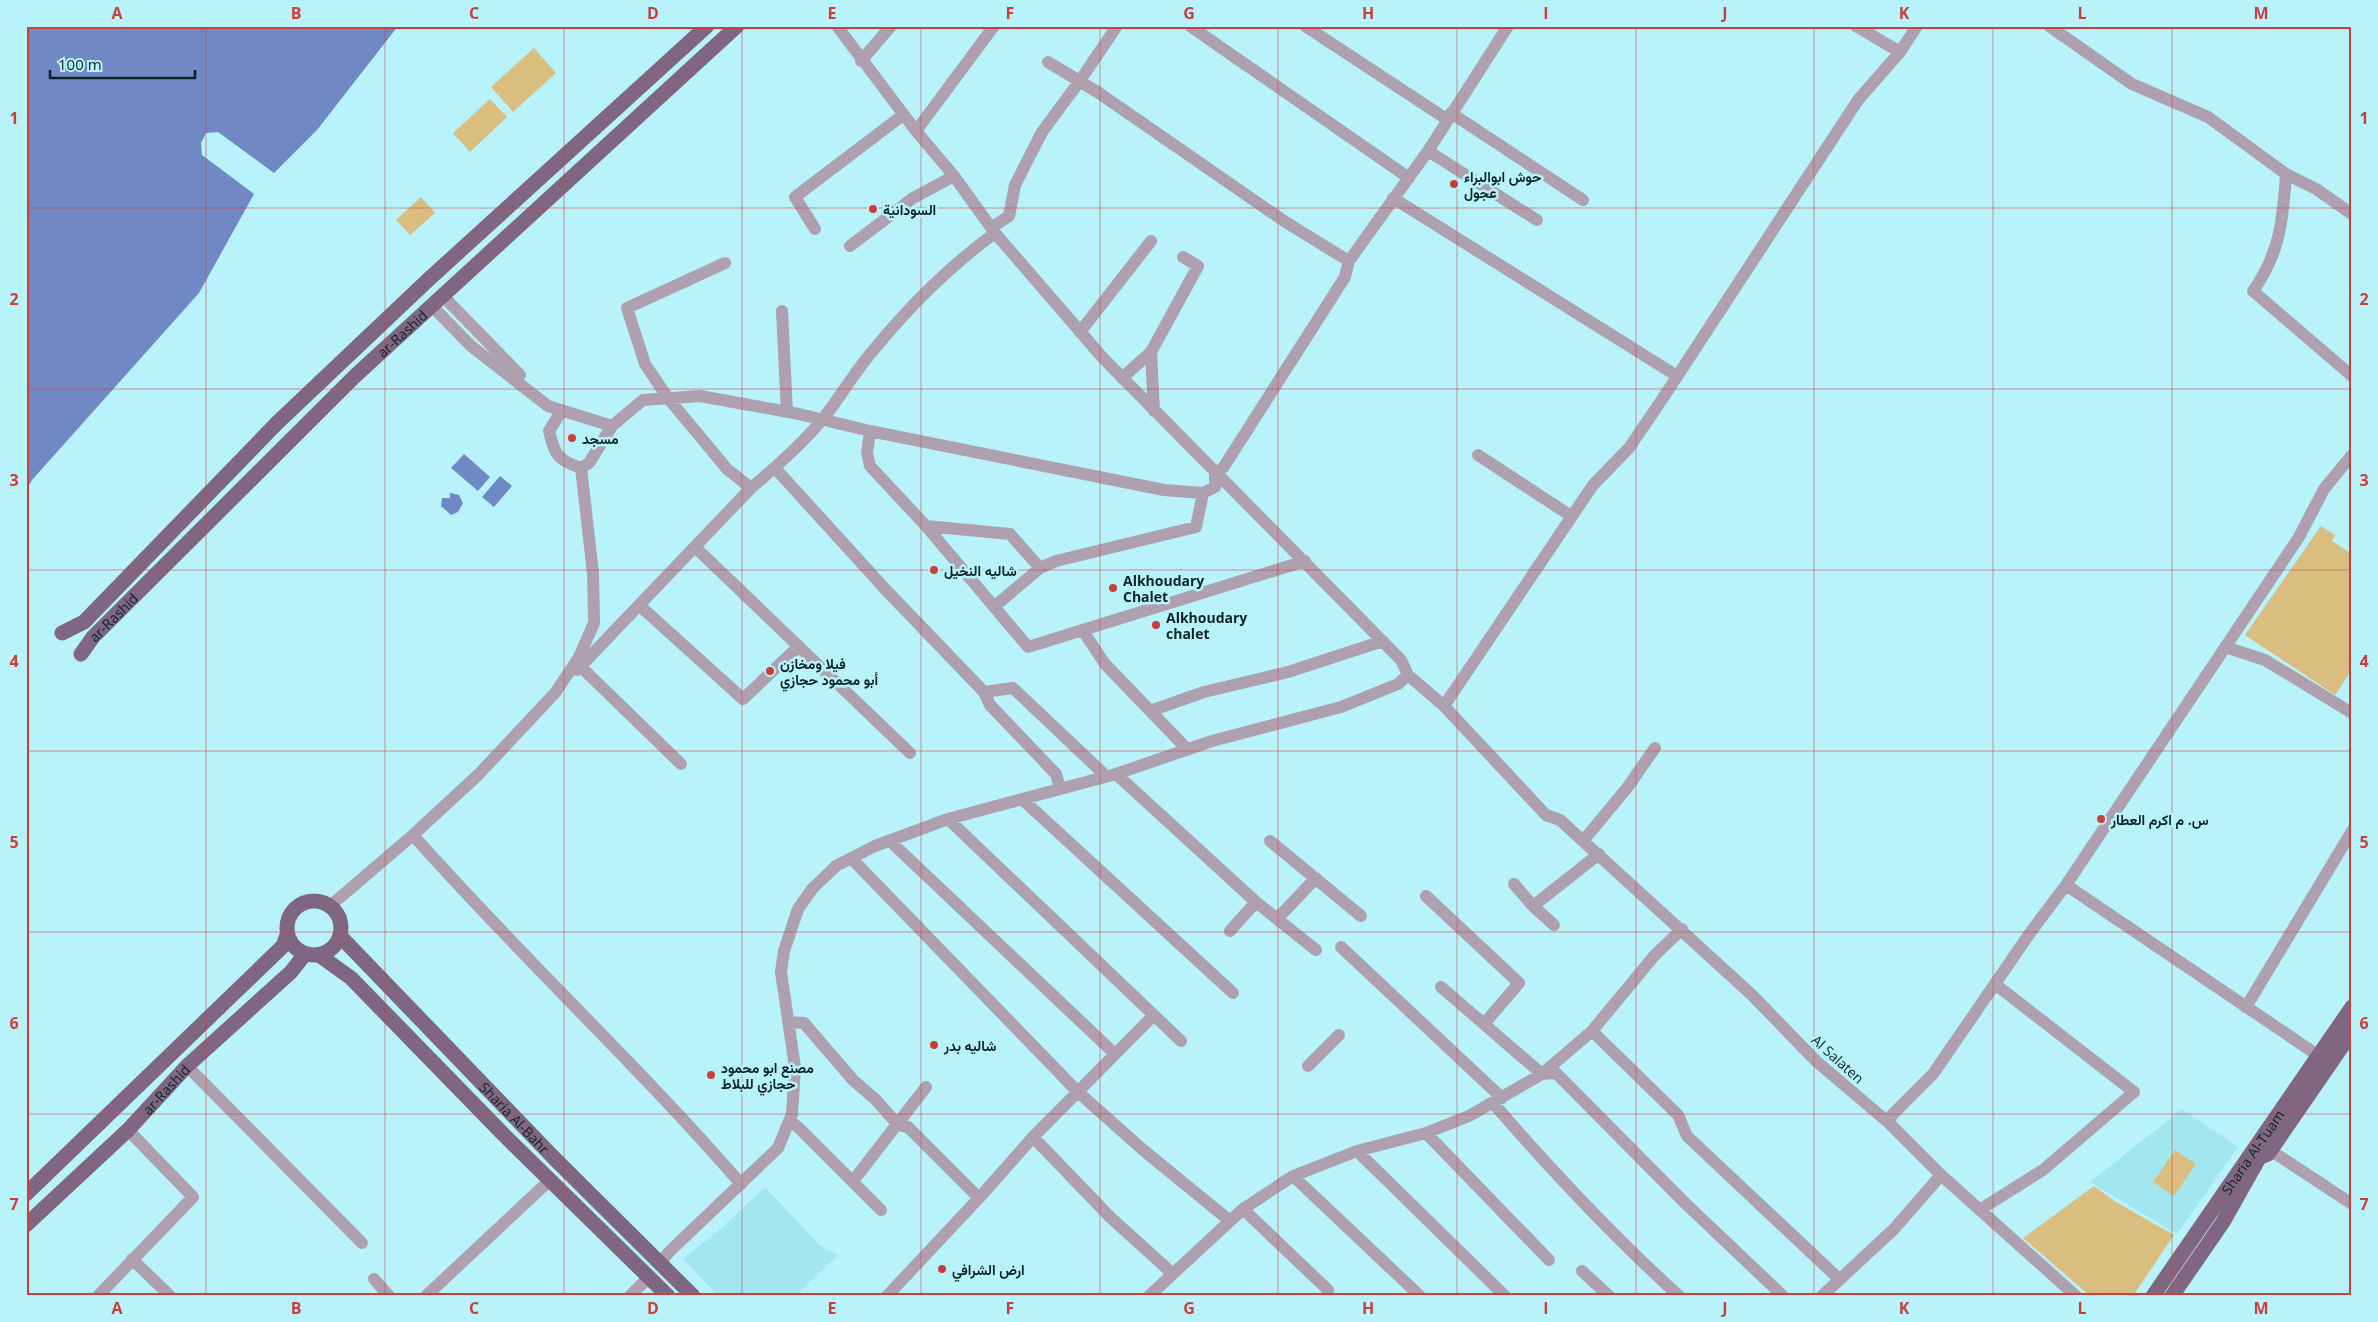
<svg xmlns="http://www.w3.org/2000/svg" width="2378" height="1322" viewBox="0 0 2378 1322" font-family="'Open Sans',Vazirmatn,sans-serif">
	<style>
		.built { fill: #a2e7f0 }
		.green { fill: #dabe80 }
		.water { fill: #7089c4 }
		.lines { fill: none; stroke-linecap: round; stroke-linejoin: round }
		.minor { stroke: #afa0af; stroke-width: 12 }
		.major { stroke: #816681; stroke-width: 15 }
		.grid { fill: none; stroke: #cd3e3a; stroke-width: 1; stroke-opacity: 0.55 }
		.poi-dot { fill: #cd3e3a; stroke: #b8f2fa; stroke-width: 2 }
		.labels { text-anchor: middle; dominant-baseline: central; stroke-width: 5; stroke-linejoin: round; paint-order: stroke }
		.poi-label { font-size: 14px; font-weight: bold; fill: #0b2326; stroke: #b8f2fa; text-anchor: start }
		.street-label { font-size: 14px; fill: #0b2326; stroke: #b8f2fa }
		.neatline { fill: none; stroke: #cd3e3a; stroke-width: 2 }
		.grid-label { font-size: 16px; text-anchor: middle; font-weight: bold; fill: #cd3e3a }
	</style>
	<rect width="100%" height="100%" fill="#b8f2fa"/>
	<path class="built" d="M 2182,1109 L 2238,1147 L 2177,1234 L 2090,1182 Z
		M 765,1187 L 819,1245 L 838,1255 L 795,1296 L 718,1296 L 683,1259 L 717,1232 Z"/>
	<path class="green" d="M 534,48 L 556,73 L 513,112 L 491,87 Z
		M 490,99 L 507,117 L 470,152 L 453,133 Z
		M 421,197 L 435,213 L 410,235 L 396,220 Z
		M 2321,526 L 2335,535 L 2332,541 L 2352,554 L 2352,670 L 2335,695 L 2245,635 Z
		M 2175,1150 L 2196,1164 L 2174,1196 L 2153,1182 Z
		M 2094,1186 L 2116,1202 L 2174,1235 L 2133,1296 L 2090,1296 L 2023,1238 Z"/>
	<path class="water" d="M 26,26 L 398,26 L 317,130 L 274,173 L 218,132 L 206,133 L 201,143 L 202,155 L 254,194 L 199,293 L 32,480 L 26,490 Z
		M 464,454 L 490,477 L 478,491 L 451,468 Z
		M 500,476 L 512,486 L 494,507 L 482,497 Z
		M 450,493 L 459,495 L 463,503 L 458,512 L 451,515 L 441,506 L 442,498 L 450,498 Z"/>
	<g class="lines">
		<path class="minor" d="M 837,26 L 916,131 L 954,176 L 995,233 L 1102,357 L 1401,660 L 1408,675 L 1444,706 L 1546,815 L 1560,820 L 1752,995 L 1816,1061 L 1889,1123 L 1941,1175 L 2076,1296
			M 1190,26 L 1409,178
			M 1305,26 L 1448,120
			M 1856,26 L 1900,52
			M 2049,26 L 2132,84 L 2208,117 L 2286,174 L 2316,189 L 2352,214
			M 861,61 L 891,26
			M 1048,62 L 1099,93 L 1284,221 L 1349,261
			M 1451,113 L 1583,200
			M 916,131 L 994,26
			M 1428,151 L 1537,220
			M 2286,174 C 2283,220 2280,253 2253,291 L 2352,376
			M 1393,198 L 1677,376
			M 991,228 L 1009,216 L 1015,185 L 1042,132 L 1079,82 L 1117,26
			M 815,229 L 795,197 L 903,115
			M 850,246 L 913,198 L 954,176
			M 725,263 L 627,308 L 645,364 L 668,398 L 727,469 L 751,488 C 776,467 801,445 822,420 C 838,400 851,378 867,358 C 904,312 947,268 995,233
			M 442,295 L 520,375
			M 431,305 L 471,346 L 548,406 L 612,426
			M 782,311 L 787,412
			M 1080,332 L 1151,241
			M 1151,352 L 1154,411
			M 1122,378 L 1151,352 L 1198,266 L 1183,257
			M 562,410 L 549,431 C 555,455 557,460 581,468
			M 870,431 L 867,453 L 870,466 L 926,526 L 1028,647 L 1305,561
			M 1478,455 L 1571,516
			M 775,468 L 886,590 L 984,692 L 1013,688 L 1106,776
			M 926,526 L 1010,534 L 1040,568 L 1056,561 L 1196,527 L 1203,493
			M 695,547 L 910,753
			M 639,605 L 743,699 L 799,646
			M 995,606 L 1040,568
			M 1083,631 L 1105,664 L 1187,749
			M 2225,647 L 2265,660 L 2352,713
			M 580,666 L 681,764
			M 577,670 L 751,488
			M 984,692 L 990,705 L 1056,774 L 1060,788
			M 1444,706 L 1593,485 L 1629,448 L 1665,395 L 1858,100 L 1900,52 L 1917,26
			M 1150,711 L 1204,692 L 1288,672 L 1383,641
			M 1116,774 L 1256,902 L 1316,950
			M 1022,799 L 1233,993
			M 948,819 L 1181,1041
			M 413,835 C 519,955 636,1063 741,1184
			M 890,841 L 1115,1054
			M 1270,841 L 1361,916
			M 1583,841 L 1627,788 L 1655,748
			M 851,858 L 1078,1092 L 1142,1149 L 1230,1221
			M 1514,884 L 1533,906 L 1599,854
			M 2066,885 L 2325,1060
			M 1426,896 L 1519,983 L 1484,1024
			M 330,906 L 413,835 L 478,775 L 555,693 L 579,657 L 594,623 L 593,573 L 581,468 L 589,463 L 612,426 L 643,400 L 700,396 L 799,414 L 870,431 L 1164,490 L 1203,493 L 1215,487 L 1215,474 L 1223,468 L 1345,277 L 1349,261 L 1428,151 L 1508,26
			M 1533,906 L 1554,925
			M 1277,919 L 1316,878
			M 1230,931 L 1256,902
			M 1341,947 L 1502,1098
			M 1441,987 L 1542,1074 L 1556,1073 L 1685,1203 L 1783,1296
			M 2246,1007 L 2352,831
			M 789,1022 L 804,1023 L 853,1080 L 876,1100 L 898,1125 L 908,1127 L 979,1198 L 1033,1137 L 1154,1015
			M 1592,1031 L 1678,1115 L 1687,1136 L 1839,1279
			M 187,1066 L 362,1243
			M 1308,1066 L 1339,1035
			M 1493,1103 C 1552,1171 1613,1236 1679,1296
			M 790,1121 L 799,1128 L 881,1210
			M 1889,1123 L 1892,1115 L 1933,1074 L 2030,933 L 2066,885 L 2299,537 L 2324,489 L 2352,455
			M 1426,1133 L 1549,1260
			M 1033,1137 L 1110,1217 L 1173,1274
			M 2270,1150 L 2352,1204
			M 1357,1151 L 1505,1296
			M 1293,1176 L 1420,1296
			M 853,1181 L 926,1087
			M 1243,1209 L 1328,1290
			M 1981,1209 L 2043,1170 L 2134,1092 L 1995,984
			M 132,1259 L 170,1296
			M 660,1263 L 670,1251 L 778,1148 L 792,1114 L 795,1067 L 781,972 L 784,951 L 798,909 L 812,889 L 836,866 L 875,846 L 948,819 L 1116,774 L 1212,741 L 1341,707 L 1398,684 L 1408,675
			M 1582,1271 L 1609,1296
			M 374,1279 L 389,1296
			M 98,1296 L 193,1197 L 128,1130
			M 426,1296 L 550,1180
			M 630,1296 L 649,1277
			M 887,1296 L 979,1198
			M 1149,1296 L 1243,1209 L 1293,1176 L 1357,1151 L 1426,1133 L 1469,1116 L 1542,1074 L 1592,1031 L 1654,956 L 1682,929
			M 1822,1296 L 1894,1229 L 1941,1175"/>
		<g class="major">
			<path d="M 62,633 L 84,622 L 277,423 L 429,279 L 707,26"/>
			<path id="s1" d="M 81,654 L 93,637 L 355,376 L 737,26"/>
			<circle cx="314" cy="928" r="27"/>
			<path id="s2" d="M 340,936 L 554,1158 L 693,1296"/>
			<path d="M 319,955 L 351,978 L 504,1135 L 668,1296"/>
			<path d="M 26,1194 L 283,946 L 287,935"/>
			<path id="s3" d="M 26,1225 L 128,1130 L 187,1066 L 291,972 L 305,954"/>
			<path id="s4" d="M 2153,1296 L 2352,1007"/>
			<path d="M 2172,1296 L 2223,1222 L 2259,1158 L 2268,1154 L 2352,1032"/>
		</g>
	</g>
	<path class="grid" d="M 206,26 L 206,1296M 385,26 L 385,1296M 564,26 L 564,1296M 742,26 L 742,1296M 921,26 L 921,1296M 1100,26 L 1100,1296M 1278,26 L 1278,1296M 1457,26 L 1457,1296M 1636,26 L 1636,1296M 1814,26 L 1814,1296M 1993,26 L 1993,1296M 2172,26 L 2172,1296M 26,208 L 2352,208M 26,389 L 2352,389M 26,570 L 2352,570M 26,751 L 2352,751M 26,932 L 2352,932M 26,1114 L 2352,1114"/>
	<g class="poi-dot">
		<circle cx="1454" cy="184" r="5"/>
		<circle cx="873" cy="209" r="5"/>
		<circle cx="572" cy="438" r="5"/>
		<circle cx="934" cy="570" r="5"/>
		<circle cx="1113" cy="588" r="5"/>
		<circle cx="1156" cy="625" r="5"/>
		<circle cx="770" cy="671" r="5"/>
		<circle cx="2101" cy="819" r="5"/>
		<circle cx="934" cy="1045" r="5"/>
		<circle cx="711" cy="1075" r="5"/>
		<circle cx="942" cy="1269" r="5"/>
	</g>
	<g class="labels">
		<g class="poi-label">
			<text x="1464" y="176">حوش ابوالبراء<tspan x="1464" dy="16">عجول</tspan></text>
			<text x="883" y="209">السودانية</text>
			<text x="582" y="438">مسجد</text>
			<text x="944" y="570">شاليه النخيل</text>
			<text x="1123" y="580">Alkhoudary<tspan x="1123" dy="16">Chalet</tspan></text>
			<text x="1166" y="617">Alkhoudary<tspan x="1166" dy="16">chalet</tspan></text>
			<text x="780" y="663">فيلا ومخازن<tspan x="780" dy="16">أبو محمود حجازي</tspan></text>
			<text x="2111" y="819">س. م اكرم العطار</text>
			<text x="944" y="1045">شاليه بدر</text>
			<text x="721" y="1067">مصنع ابو محمود<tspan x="721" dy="16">حجازي للبلاط</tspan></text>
			<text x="952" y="1269">ارض الشرافي</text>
		</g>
		<g class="street-label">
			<text stroke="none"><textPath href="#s1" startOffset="454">ar-Rashid</textPath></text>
			<text stroke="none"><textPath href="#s1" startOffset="49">ar-Rashid</textPath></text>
			<text transform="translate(1838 1059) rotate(42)">Al Salaten</text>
			<text stroke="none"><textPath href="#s3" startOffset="195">ar-Rashid</textPath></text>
			<text stroke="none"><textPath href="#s2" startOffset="252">Sharia Al-Bahr</textPath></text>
			<text stroke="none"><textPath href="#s4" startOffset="175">Sharia Al-Tuam</textPath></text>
		</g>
	</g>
	<rect width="2378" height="1322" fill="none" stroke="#b8f2fa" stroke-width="55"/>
	<path d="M50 70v8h145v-8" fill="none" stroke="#0b2326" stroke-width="2.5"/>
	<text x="58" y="70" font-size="15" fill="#0b2326" stroke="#b8f2fa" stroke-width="4" paint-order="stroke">100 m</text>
	<rect x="28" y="28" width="2322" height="1266" class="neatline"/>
	<g class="grid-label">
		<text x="117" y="19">A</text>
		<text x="296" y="19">B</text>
		<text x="474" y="19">C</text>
		<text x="653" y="19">D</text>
		<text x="832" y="19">E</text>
		<text x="1010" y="19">F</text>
		<text x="1189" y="19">G</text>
		<text x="1368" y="19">H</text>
		<text x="1546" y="19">I</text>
		<text x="1725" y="19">J</text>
		<text x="1904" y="19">K</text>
		<text x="2082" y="19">L</text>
		<text x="2261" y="19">M</text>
		<text x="14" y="124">1</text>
		<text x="2364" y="124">1</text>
		<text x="14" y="305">2</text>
		<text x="2364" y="305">2</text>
		<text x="14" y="486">3</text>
		<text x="2364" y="486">3</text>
		<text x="14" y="667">4</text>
		<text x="2364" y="667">4</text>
		<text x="14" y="848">5</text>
		<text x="2364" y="848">5</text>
		<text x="14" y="1029">6</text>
		<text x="2364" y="1029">6</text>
		<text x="14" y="1210">7</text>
		<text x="2364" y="1210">7</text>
		<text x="117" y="1314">A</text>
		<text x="296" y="1314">B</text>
		<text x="474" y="1314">C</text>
		<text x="653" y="1314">D</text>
		<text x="832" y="1314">E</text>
		<text x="1010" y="1314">F</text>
		<text x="1189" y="1314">G</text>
		<text x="1368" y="1314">H</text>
		<text x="1546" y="1314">I</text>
		<text x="1725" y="1314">J</text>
		<text x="1904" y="1314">K</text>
		<text x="2082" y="1314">L</text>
		<text x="2261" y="1314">M</text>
	</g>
</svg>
